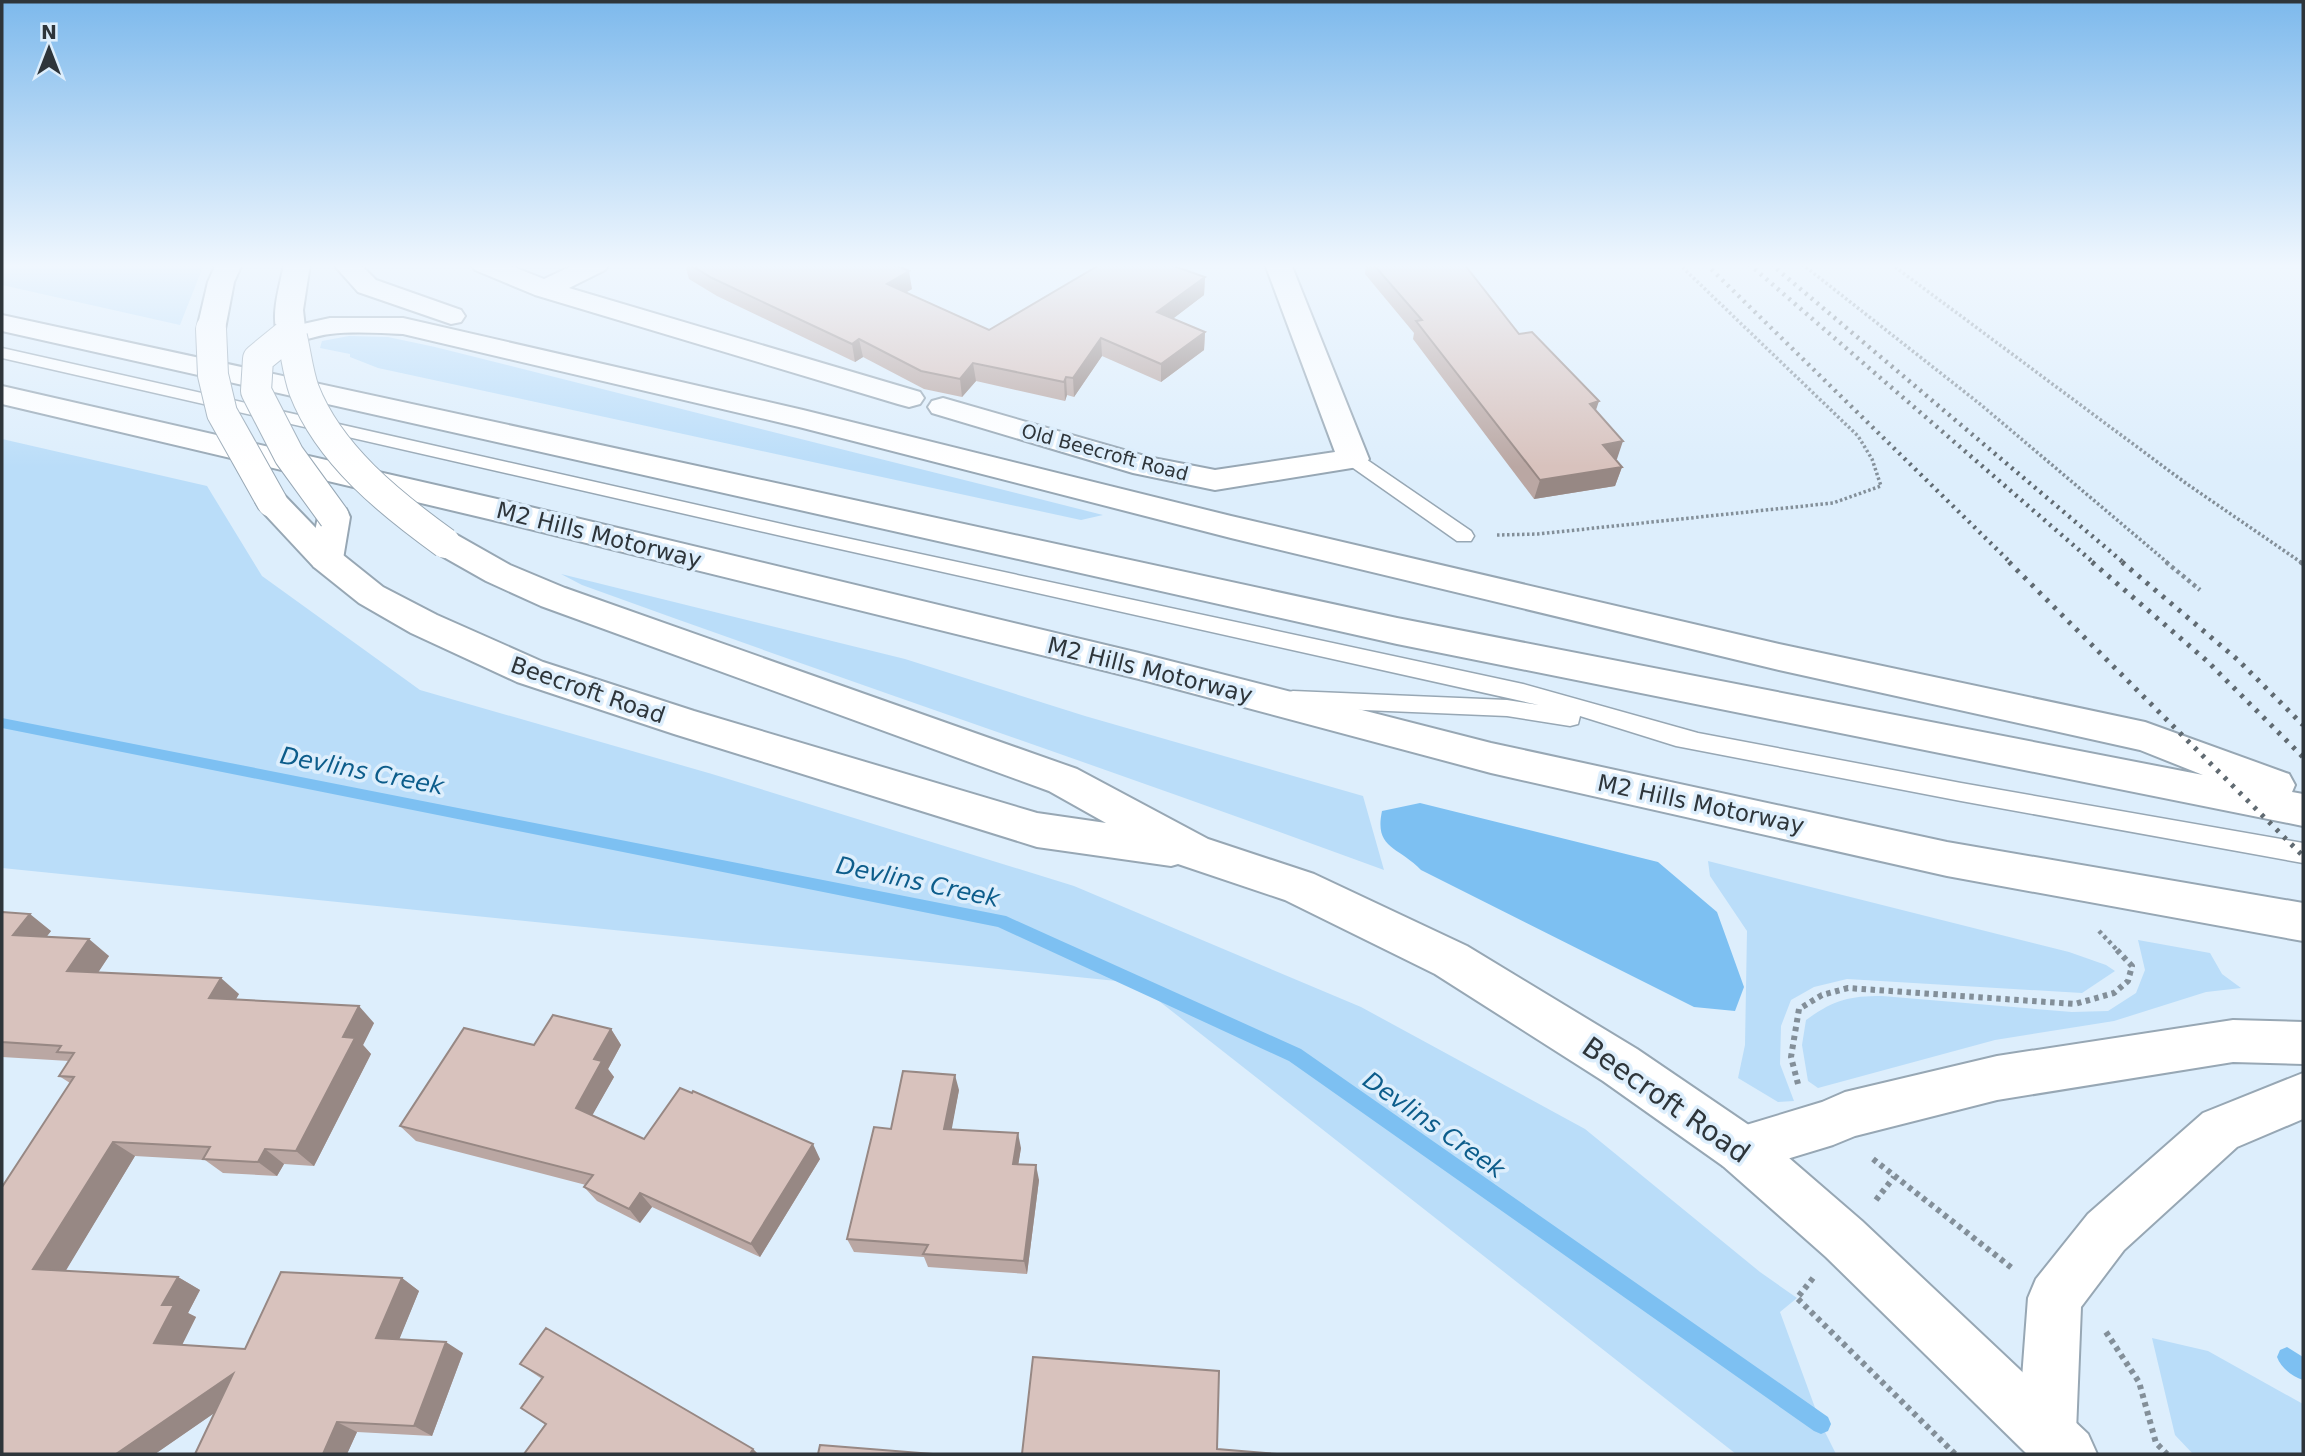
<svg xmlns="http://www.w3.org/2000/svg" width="2305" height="1456" viewBox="0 0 2305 1456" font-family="'DejaVu Sans',sans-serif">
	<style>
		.green { fill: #baddf9 }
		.water { fill: #7dc0f2 }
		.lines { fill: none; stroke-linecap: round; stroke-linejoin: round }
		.stream { fill: #7dc0f2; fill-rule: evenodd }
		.service-casing { stroke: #97a7b4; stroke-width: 3 }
		.minor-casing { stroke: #97a7b4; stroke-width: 4 }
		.primary-casing { stroke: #97a7b4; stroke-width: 4 }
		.motorway-casing { stroke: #97a7b4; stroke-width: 4 }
		.path-far2 { stroke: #838f99; stroke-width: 3.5; stroke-dasharray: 2.5 2.5; stroke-linecap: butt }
		.path-far1 { stroke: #838f99; stroke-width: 4.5; stroke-dasharray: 3.5 3.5; stroke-linecap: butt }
		.path { stroke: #838f99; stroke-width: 6; stroke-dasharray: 4.5 4.5; stroke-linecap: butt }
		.service { fill: #fff; fill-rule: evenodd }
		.minor { fill: #fff; fill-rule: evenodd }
		.primary { fill: #fff; fill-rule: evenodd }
		.motorway { fill: #fff; fill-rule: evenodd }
		.rail-far1 { stroke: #606a71; stroke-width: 4.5; stroke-dasharray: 2.5 5; stroke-linecap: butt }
		.rail { stroke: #606a71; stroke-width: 5; stroke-dasharray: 3.5 7; stroke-linecap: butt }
		.primary-bridge-casing { stroke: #97a7b4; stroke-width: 32; stroke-linecap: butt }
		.motorway-bridge-casing { stroke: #97a7b4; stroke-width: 32; stroke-linecap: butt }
		.primary-bridge { stroke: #fff; stroke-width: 30 }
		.motorway-bridge { stroke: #fff; stroke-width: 30 }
		.wall { fill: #baa7a3 }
		.shaded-wall { fill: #978884 }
		.building { fill: #d8c2bd; stroke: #978884; stroke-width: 2 }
		.labels { text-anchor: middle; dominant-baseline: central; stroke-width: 7; stroke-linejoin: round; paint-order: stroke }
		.far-street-label { font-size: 19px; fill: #2e353a; stroke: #ddeefc }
		.street-label { font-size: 23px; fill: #2e353a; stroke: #ddeefc }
		.water-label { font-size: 24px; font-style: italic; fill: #0d5d8b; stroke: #ddeefc }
		.near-street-label { font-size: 28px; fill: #2e353a; stroke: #ddeefc }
	</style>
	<rect width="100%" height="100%" fill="#ddeefc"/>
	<path class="green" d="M 2,264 L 204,264 L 180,325 L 2,285 Z
		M 349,336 L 388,337 L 435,347 L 1103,515 L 1081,520 L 378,368 L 350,357 L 350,354 L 320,348 L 322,341 Z
		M 2,439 L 207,486 L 262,576 L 420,690 L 712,774 L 1074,886 L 1361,1007 L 1585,1129 L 1760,1272 L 1797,1298 L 1780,1312 L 1821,1424 L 1836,1454 L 1736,1454 L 1136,983 L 2,868 Z
		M 561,574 L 905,659 L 1085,716 L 1363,796 L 1384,870 C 1118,772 849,682 582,585 Z
		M 1708,861 L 2069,952 L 2106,965 L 2115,971 L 2082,993 L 1847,979 L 1814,987 L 1791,1000 L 1781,1026 L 1780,1064 L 1794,1101 L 1778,1102 L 1738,1078 L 1745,1045 L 1747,931 L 1710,876 Z
		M 2138,940 L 2210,953 L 2222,974 L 2241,988 L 2206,992 L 2114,1021 L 1995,1040 L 1818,1088 L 1808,1081 L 1802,1045 L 1806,1020 C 1834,1000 1848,996 1882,996 L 2072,1012 L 2108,1011 L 2136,993 L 2145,970 Z
		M 2152,1338 L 2208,1351 L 2303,1404 L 2303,1454 L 2193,1454 L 2175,1435 Z"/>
	<path class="water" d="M 1420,803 L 1658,862 L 1717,912 L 1744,987 L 1735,1011 L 1694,1007 L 1421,870 C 1398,846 1374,849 1382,811 Z"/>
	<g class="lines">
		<path class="stream" d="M 2,718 L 1006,916 L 1301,1049 L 1828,1417 L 1831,1424 L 1828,1431 L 1821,1434 L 1814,1431 L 1289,1061 L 998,927 L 2,728 Z
			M 2287,1347 L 2303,1357 L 2303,1380 C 2292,1376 2281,1368 2277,1357 L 2280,1350 Z"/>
		<defs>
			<path id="service" d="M 2,348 L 795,527 L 1523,684 L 1698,733 L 1961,783 L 2303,843 L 2303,863 L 1961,801 L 1676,746 L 1580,716 L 1578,724 L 1570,726 L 1507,716 L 1293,707 L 1285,705 L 1282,699 L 1285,693 L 1293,691 L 1507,700 L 1539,705 L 795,539 L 2,358 Z
				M 1353,453 L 1360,455 L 1471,531 L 1474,536 L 1471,541 L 1457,541 L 1346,463 L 1344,459 L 1346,455 Z"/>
			<path id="minor" d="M 471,264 L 506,264 L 544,279 L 576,264 L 609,264 L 605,270 L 569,288 L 920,392 L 924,398 L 920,404 L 909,407 L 898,404 L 535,295 L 475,270 Z
				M 1265,264 L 1291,264 L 1369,459 L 1364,466 L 1215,490 L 1133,473 L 932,413 L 928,407 L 932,401 L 943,398 L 1148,457 L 1215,470 L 1335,452 Z"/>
			<path id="primary" d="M 216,264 L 242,264 L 234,282 L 225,329 L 221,335 L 211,337 L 201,335 L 197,329 L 208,282 Z
				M 284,264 L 310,264 L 303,310 L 306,337 L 302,343 L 292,345 L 282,343 C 267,322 280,287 284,264 Z
				M 272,492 L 284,495 L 338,551 L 383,587 L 437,615 L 543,662 L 694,711 L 1037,813 L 1106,823 L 1049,791 L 541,606 L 486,581 L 433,551 L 428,543 L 433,535 L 445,532 L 457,535 L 510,565 L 565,588 L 1077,769 L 1208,839 L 1314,874 L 1467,946 L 1637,1049 L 1759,1132 L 1862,1221 L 2088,1434 L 2097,1454 L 2027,1454 L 1826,1257 L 1723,1166 L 1603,1081 L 1435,974 L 1285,900 L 1178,864 L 1171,866 L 1037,847 L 674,734 L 517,682 L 411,633 L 359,603 L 314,567 L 260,509 L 256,502 L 260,495 Z"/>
			<path id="motorway" d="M 333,264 L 360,264 L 376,280 L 461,310 L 465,316 L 461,322 L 451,324 L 358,292 Z
				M 2,315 L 1397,618 L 2203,775 L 2140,750 L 1779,670 L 1231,538 L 799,427 L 403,334 C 379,333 355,331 330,334 C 312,336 294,346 276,342 L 272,336 L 276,330 L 330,318 L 403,318 L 803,410 L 1231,516 L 1779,644 L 2145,722 L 2289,774 L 2295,785 L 2292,792 L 2303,794 L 2303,826 L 1397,644 L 2,331 Z
				M 2,386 L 497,499 L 1139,653 L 1491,743 L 1947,842 L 2303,903 L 2303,941 L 1947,876 L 1491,773 L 1139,679 L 497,521 L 2,404 Z
				M 334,506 L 346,509 L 350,517 L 343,559 L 338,567 L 326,570 L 314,567 L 309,559 L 318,517 L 322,509 Z
				M 2233,1020 L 2303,1022 L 2303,1064 L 2233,1062 L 1997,1100 L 1855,1136 L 1833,1145 L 1741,1173 L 1723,1166 L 1716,1149 L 1723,1132 L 1822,1102 L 1845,1092 L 1997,1056 Z
				M 2303,1073 L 2303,1119 L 2237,1147 L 2124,1250 L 2081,1307 L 2076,1432 L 2067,1452 L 2027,1452 L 2018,1432 L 2028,1298 L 2036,1279 L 2088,1214 L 2203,1113 Z"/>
		</defs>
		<use href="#service" class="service-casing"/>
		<use href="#minor" class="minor-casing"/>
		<use href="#primary" class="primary-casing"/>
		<use href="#motorway" class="motorway-casing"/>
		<path class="path-far2" d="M 1802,264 L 1980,404 L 2168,563
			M 1891,264 L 2187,484 L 2302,563
			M 1497,535 L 1538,534 L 1833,503 L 1881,486 L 1872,459 L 1858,436 L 1679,264"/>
		<path class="path-far1" d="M 2166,562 L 2200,590
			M 2300,562 L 2303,564
			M 2099,931 L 2119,952"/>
		<path class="path" d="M 1798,1084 L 1791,1057 L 1799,1009 L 1822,995 L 1848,988 L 2075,1004 L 2114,993 L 2128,981 L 2132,966 L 2117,950
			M 1873,1159 L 2012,1268
			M 1876,1200 L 1894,1177
			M 1813,1278 L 1797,1298 L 1955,1454
			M 2106,1332 L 2139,1382 L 2156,1443 L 2167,1454"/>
		<use href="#service" class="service"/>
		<use href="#minor" class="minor"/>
		<use href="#primary" class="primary"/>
		<use href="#motorway" class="motorway"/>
		<path class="rail-far1" d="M 1706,264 L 2011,563
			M 1749,264 L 2094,563
			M 1771,264 L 2124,563"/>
		<path class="rail" d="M 2009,562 L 2303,856
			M 2092,562 L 2207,661 L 2303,757
			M 2122,562 L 2238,660 L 2303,725"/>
		<defs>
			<path id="primary-bridge" d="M 211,329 L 213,375 L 222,413 L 272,502
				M 292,337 C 296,354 298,373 304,390 C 329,455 391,504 445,543"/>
			<path id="motorway-bridge" d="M 286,336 L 258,359 L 256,391 L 289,455 L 334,517"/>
		</defs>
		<use href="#primary-bridge" class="primary-bridge-casing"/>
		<use href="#motorway-bridge" class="motorway-bridge-casing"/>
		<use href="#primary-bridge" class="primary-bridge"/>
		<use href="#motorway-bridge" class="motorway-bridge"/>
	</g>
	<path class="wall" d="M 685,264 L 893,264 L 912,289 L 906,292 L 989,330 L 1205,277 L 1204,295 L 1172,319 L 1205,332 L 1204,350 L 1161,382 L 1102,356 L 1074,397 L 1067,395 L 1065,401 L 976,381 L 962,397 L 924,389 L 863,357 L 855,362 L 717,296 L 689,279 Z
		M 1366,264 L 1464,264 L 1519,334 L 1596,410 L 1617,459 L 1615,460 L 1622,467 L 1615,486 L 1534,499 L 1413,339 L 1414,333 L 1365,274 Z
		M 2,912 L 51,931 L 46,937 L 109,956 L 98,972 L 239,994 L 236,999 L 374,1023 L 363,1045 L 371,1054 L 314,1166 L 284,1164 L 277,1176 L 223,1173 L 205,1160 L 135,1156 L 65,1271 L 178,1277 L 200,1290 L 188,1313 L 196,1317 L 182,1345 L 245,1349 L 402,1278 L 419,1291 L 399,1339 L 463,1353 L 432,1436 L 357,1432 L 347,1454 L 195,1454 L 214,1413 L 155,1454 L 2,1454 L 70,1083 L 59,1076 L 69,1061 L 2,1057 Z
		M 611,1029 L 621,1045 L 608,1069 L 614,1077 L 592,1115 L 644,1139 L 820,1159 L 760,1257 L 652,1207 L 640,1223 L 597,1201 L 584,1187 L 586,1185 L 416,1141 L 400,1126 Z
		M 959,1090 L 951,1129 L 1021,1148 L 1018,1164 L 1039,1180 L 1027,1274 L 928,1267 L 924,1257 L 854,1252 L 847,1239 L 891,1129 Z
		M 520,1364 L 753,1449 L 758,1454 L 524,1454 L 545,1424 L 521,1408 L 542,1379 Z"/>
	<path class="shaded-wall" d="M 909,271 L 912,289 L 890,302 L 887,284 Z
		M 1205,277 L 1204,295 L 1157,331 L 1157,312 Z
		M 1205,332 L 1204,350 L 1161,382 L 1161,364 Z
		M 1101,338 L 1102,356 L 1074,397 L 1073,378 Z
		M 859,339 L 863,357 L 855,362 L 852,344 Z
		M 973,363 L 976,381 L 962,397 L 960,379 Z
		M 1066,377 L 1067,395 L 1065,401 L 1064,382 Z
		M 1599,401 L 1593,419 L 1590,404 Z
		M 1623,441 L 1617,459 L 1597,464 L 1603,445 Z
		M 1622,467 L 1615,486 L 1534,499 L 1540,480 Z
		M 30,914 L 51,931 L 35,952 L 13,935 Z
		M 89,939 L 109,956 L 88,988 L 67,971 Z
		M 221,978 L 239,994 L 227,1014 L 209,998 Z
		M 359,1006 L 374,1023 L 363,1045 L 371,1054 L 314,1166 L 296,1151 L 343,1037 Z
		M 611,1029 L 621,1045 L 608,1069 L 614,1077 L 588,1123 L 576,1108 L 594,1059 Z
		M 955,1075 L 959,1090 L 949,1144 L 944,1129 Z
		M 1018,1133 L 1021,1148 L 1016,1179 L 1013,1164 Z
		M 113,1142 L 135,1156 L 59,1282 L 33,1269 Z
		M 813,1144 L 820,1159 L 760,1257 L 751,1244 Z
		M 265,1149 L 284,1164 L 277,1176 L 258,1162 Z
		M 1036,1165 L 1039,1180 L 1027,1274 L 1024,1261 Z
		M 640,1193 L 652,1207 L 640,1223 L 629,1209 Z
		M 178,1277 L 200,1290 L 188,1313 L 196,1317 L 177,1355 L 154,1343 L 162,1305 Z
		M 402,1278 L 419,1291 L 395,1350 L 376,1338 Z
		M 446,1342 L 463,1353 L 432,1436 L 414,1426 Z
		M 233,1374 L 255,1385 L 155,1454 L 116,1454 Z
		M 337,1422 L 357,1432 L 347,1454 L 323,1454 Z
		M 753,1449 L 758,1454 L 750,1454 Z"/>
	<path class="building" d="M 689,264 L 893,264 L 909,271 L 887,284 L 989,330 L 1101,264 L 1168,264 L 1205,277 L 1157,312 L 1205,332 L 1161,364 L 1101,338 L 1073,378 L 1066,377 L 1064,382 L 973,363 L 960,379 L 921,371 L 859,339 L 852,344 L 712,278 Z
		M 1373,264 L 1464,264 L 1519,334 L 1532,332 L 1599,401 L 1590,404 L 1623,441 L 1603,445 L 1622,467 L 1540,480 L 1416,321 L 1422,320 Z
		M 2,912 L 30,914 L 13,935 L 89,939 L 67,971 L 221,978 L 209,998 L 359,1006 L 343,1037 L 355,1038 L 296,1151 L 265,1149 L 258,1162 L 203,1159 L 210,1147 L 113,1142 L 33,1269 L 178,1277 L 162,1305 L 174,1305 L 154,1343 L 245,1349 L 281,1272 L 402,1278 L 376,1338 L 446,1342 L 414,1426 L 337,1422 L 323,1454 L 195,1454 L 233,1374 L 116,1454 L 2,1454 L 2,1187 L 74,1077 L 59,1076 L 74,1053 L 57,1052 L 61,1046 L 2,1042 Z
		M 553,1015 L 611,1029 L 594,1059 L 602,1061 L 576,1108 L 644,1139 L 680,1088 L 692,1093 L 693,1091 L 813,1144 L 751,1244 L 640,1193 L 629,1209 L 584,1187 L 593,1175 L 400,1126 L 464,1028 L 534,1045 Z
		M 903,1071 L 955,1075 L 944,1129 L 1018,1133 L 1013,1164 L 1036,1165 L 1024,1261 L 923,1254 L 928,1245 L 847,1239 L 874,1127 L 891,1129 Z
		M 546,1328 L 753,1449 L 750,1454 L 524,1454 L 546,1424 L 521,1408 L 543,1377 L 520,1364 Z
		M 1033,1357 L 1219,1371 L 1217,1449 L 1277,1454 L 1022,1454 Z
		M 820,1445 L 933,1454 L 818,1454 Z"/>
	<linearGradient id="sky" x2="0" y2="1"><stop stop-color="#7db9ec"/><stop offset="0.57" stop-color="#f0f7fe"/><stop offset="1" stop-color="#f0f7fe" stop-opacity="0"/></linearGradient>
	<rect width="2305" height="467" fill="url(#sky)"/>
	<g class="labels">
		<g class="far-street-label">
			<text transform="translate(1105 452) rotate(15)">Old Beecroft Road</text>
		</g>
		<g class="street-label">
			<text transform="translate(599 535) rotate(14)">M2 Hills Motorway</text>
			<text transform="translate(1150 670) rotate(14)">M2 Hills Motorway</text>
			<text transform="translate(588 690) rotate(19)">Beecroft Road</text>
			<text transform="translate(1701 804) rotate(12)">M2 Hills Motorway</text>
		</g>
		<g class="water-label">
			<text transform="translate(362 771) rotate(11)">Devlins Creek</text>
			<text transform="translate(918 882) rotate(12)">Devlins Creek</text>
			<text transform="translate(1434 1125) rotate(35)">Devlins Creek</text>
		</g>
		<g class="near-street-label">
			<text transform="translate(1666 1100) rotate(35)">Beecroft Road</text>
		</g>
	</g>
	<rect width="2305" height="1456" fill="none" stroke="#2e353a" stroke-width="7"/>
	<g transform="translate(49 49)" stroke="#ddeefc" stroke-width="5" paint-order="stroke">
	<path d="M0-5L12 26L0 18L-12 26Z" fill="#2e353a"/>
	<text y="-10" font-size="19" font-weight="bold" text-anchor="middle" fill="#2e353a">N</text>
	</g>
</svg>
